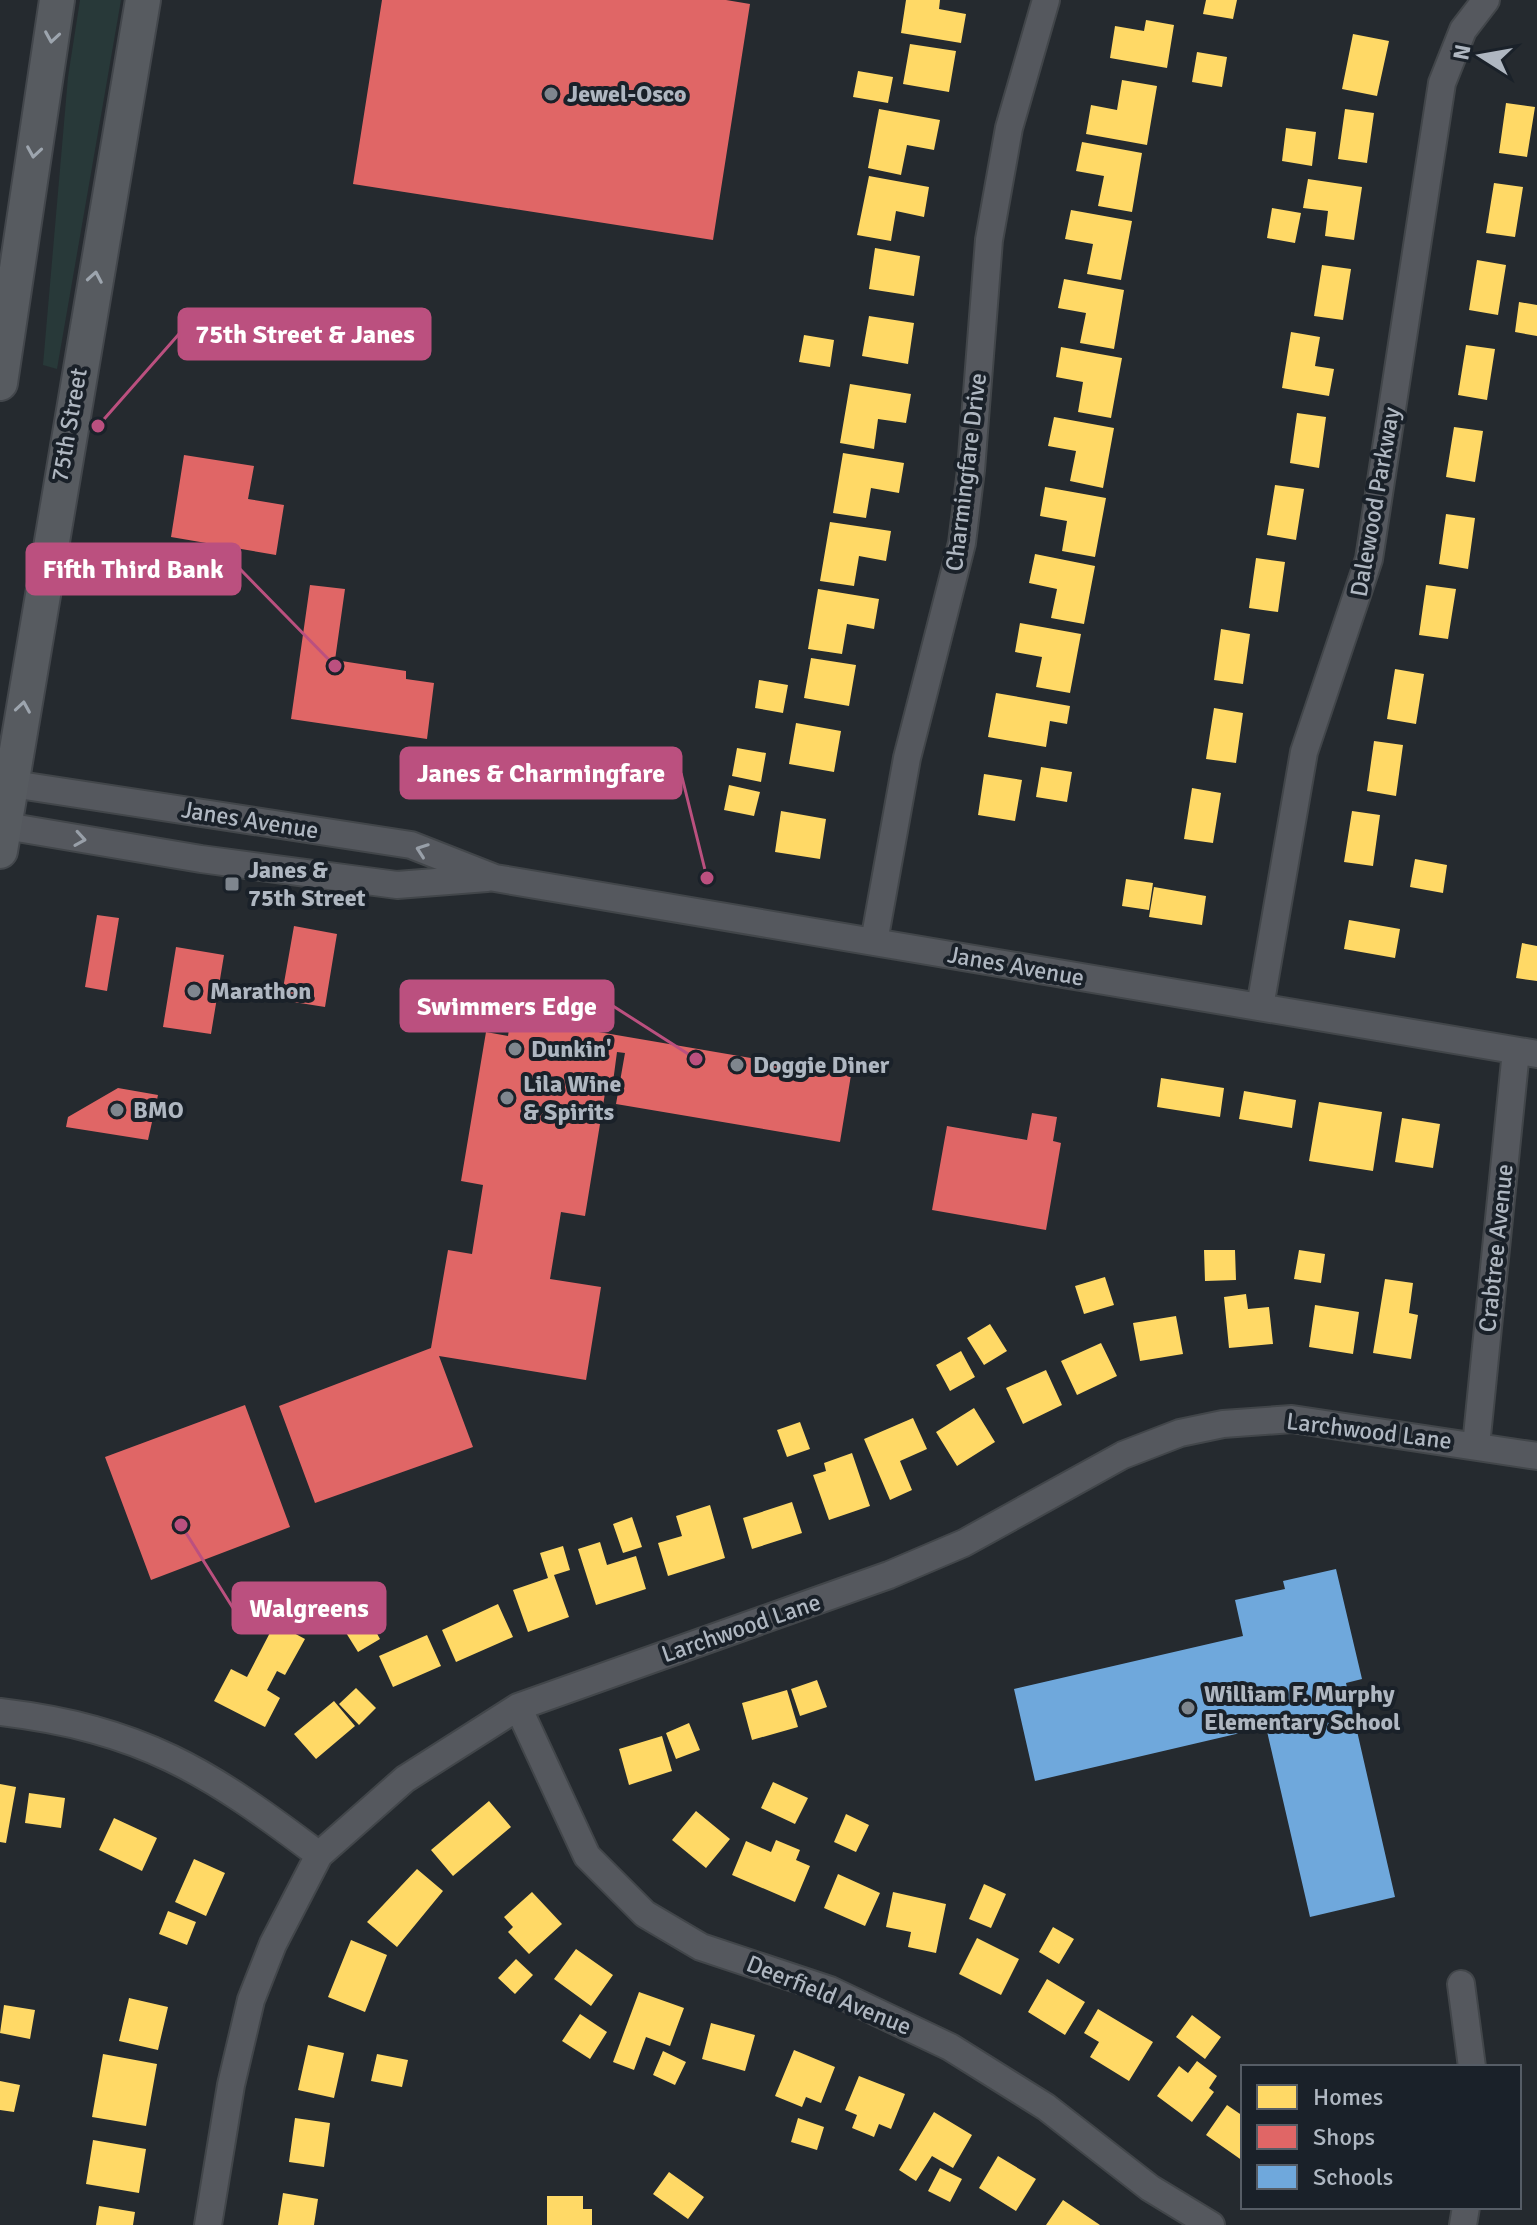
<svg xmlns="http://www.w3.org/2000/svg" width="1537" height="2225" viewBox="0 0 1537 2225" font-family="Signika,sans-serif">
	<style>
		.green { fill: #283939 }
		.homes { fill: #ffd966 }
		.shops { fill: #e06666 }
		.schools { fill: #6fa8dc }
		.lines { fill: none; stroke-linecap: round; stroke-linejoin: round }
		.minor-casing { stroke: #42464a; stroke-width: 30 }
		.major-casing { stroke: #43474c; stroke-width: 38 }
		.minor { stroke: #55585e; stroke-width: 26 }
		.major { stroke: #575b60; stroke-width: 34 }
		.oneway { stroke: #9da5ae }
		.oneway2 { stroke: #989fa8 }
		.poi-dot { fill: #7f868e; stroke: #1a2129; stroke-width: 3 }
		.labels { text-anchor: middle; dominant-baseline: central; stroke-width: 8; stroke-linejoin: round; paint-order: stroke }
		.poi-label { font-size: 24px; font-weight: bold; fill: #afb7c1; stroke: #1a2129; text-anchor: start }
		.street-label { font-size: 24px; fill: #afb7c1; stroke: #1a2129 }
		.leader { fill: none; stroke: #bb507f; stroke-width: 3 }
		.callout-dot { fill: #bb507f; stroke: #1a2129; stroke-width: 3 }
		.callout { fill: #bb507f; stroke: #bb507f; stroke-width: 3 }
		.callout-label { font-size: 26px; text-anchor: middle; font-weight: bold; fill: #fff }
	</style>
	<rect width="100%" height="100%" fill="#252a2f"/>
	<path class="green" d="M 80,0 L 121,0 L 57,369 L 43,365 L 68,77 Z"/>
	<path class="homes" d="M 906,0 L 940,0 L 939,9 L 966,14 L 961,43 L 901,33 Z
		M 1206,0 L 1237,0 L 1233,19 L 1203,14 Z
		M 1146,20 L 1174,25 L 1167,68 L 1110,58 L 1115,26 L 1144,31 Z
		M 1353,34 L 1389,41 L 1377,96 L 1342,89 Z
		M 910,44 L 956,51 L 949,92 L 903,84 Z
		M 1197,52 L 1227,57 L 1222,87 L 1192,82 Z
		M 858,71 L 893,77 L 888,103 L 853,97 Z
		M 1122,80 L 1157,86 L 1147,145 L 1086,134 L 1091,105 L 1117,110 Z
		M 1506,103 L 1535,107 L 1527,157 L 1499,153 Z
		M 879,109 L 940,120 L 934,150 L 907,145 L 901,175 L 868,168 Z
		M 1345,109 L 1374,113 L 1367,163 L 1338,159 Z
		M 1286,128 L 1316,132 L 1312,166 L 1282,161 Z
		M 1082,142 L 1142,153 L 1132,212 L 1098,206 L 1104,176 L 1076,171 Z
		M 869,176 L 929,187 L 924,217 L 896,211 L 891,241 L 857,235 Z
		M 1308,179 L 1362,187 L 1354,240 L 1325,236 L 1328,211 L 1303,208 Z
		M 1494,183 L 1523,187 L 1515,237 L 1486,233 Z
		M 1272,208 L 1301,213 L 1295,243 L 1267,238 Z
		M 1071,210 L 1132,221 L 1121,280 L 1087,274 L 1093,244 L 1065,239 Z
		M 875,248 L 920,256 L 914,296 L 869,289 Z
		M 1477,260 L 1506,265 L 1498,315 L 1469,310 Z
		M 1322,265 L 1351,269 L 1343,320 L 1314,316 Z
		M 1064,279 L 1124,290 L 1114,349 L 1080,343 L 1086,313 L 1058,308 Z
		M 1519,302 L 1537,305 L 1537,336 L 1515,332 Z
		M 869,316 L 914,323 L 908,364 L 862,356 Z
		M 1291,332 L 1320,337 L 1315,366 L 1334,369 L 1329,396 L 1282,388 Z
		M 804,335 L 834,340 L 830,367 L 799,362 Z
		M 1466,345 L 1495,349 L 1487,400 L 1458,395 Z
		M 1061,347 L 1122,358 L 1111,418 L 1078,412 L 1083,382 L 1056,377 Z
		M 850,384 L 911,394 L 906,423 L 878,419 L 874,449 L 840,443 Z
		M 1297,413 L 1326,417 L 1319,468 L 1290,463 Z
		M 1054,417 L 1114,428 L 1103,488 L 1070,481 L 1076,451 L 1048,446 Z
		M 1454,427 L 1483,431 L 1475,482 L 1446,477 Z
		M 843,453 L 904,463 L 899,493 L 871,488 L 866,518 L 833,513 Z
		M 1275,485 L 1304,489 L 1296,540 L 1267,535 Z
		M 1045,487 L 1106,498 L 1095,557 L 1062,551 L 1067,521 L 1040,516 Z
		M 1446,514 L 1475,518 L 1468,569 L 1439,564 Z
		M 830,522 L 891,531 L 886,561 L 859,556 L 854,586 L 820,581 Z
		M 1035,554 L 1095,566 L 1084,624 L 1051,618 L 1057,589 L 1029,583 Z
		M 1256,558 L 1285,562 L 1278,612 L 1249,608 Z
		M 1426,585 L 1456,589 L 1448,639 L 1419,635 Z
		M 818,589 L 879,599 L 874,629 L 847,624 L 842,654 L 808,649 Z
		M 1020,623 L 1081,634 L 1070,693 L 1036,687 L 1042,657 L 1015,652 Z
		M 1221,629 L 1250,634 L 1243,684 L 1214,680 Z
		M 811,658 L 856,665 L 849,706 L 804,698 Z
		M 1395,669 L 1424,674 L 1416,724 L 1387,719 Z
		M 759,680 L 788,685 L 783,713 L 755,708 Z
		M 996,693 L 1070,706 L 1067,724 L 1050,721 L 1046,747 L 988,737 Z
		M 1214,708 L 1243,713 L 1236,763 L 1206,759 Z
		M 796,723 L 841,731 L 834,772 L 789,764 Z
		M 1374,741 L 1403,745 L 1396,796 L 1367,791 Z
		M 737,748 L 766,753 L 761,782 L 732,776 Z
		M 1041,767 L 1072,772 L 1067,802 L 1036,797 Z
		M 984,774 L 1022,780 L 1015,821 L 978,815 Z
		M 729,785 L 760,792 L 754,816 L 724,810 Z
		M 1192,788 L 1221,793 L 1213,843 L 1184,839 Z
		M 781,811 L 826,819 L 820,859 L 775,852 Z
		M 1352,811 L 1380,815 L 1373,866 L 1344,862 Z
		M 1415,859 L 1447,865 L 1443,893 L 1410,887 Z
		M 1126,879 L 1153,883 L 1149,910 L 1122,906 Z
		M 1154,887 L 1206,896 L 1202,925 L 1149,917 Z
		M 1349,920 L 1400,929 L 1395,958 L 1344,949 Z
		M 1522,943 L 1537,946 L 1537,981 L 1516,978 Z
		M 1161,1078 L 1224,1088 L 1220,1117 L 1157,1107 Z
		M 1244,1091 L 1296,1100 L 1292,1128 L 1239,1119 Z
		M 1319,1102 L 1382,1112 L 1373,1171 L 1309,1161 Z
		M 1402,1118 L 1440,1124 L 1433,1168 L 1395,1162 Z
		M 1204,1250 L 1235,1250 L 1236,1280 L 1205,1281 Z
		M 1299,1250 L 1325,1254 L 1321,1283 L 1294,1279 Z
		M 1105,1277 L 1114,1305 L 1084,1314 L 1075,1286 Z
		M 1385,1279 L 1413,1283 L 1409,1313 L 1418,1315 L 1411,1359 L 1373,1353 Z
		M 1246,1294 L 1248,1309 L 1269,1307 L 1273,1344 L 1229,1348 L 1224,1297 Z
		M 1315,1305 L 1359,1312 L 1353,1354 L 1309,1347 Z
		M 1176,1316 L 1183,1354 L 1140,1361 L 1133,1323 Z
		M 990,1324 L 1007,1351 L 984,1365 L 967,1338 Z
		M 1101,1343 L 1117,1376 L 1077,1395 L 1061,1361 Z
		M 961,1351 L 975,1377 L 950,1391 L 936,1365 Z
		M 1046,1370 L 1062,1405 L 1023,1424 L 1006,1388 Z
		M 974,1408 L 995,1442 L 957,1466 L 936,1432 Z
		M 913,1418 L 927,1449 L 900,1461 L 912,1490 L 890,1500 L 864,1439 Z
		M 800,1422 L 810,1449 L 787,1457 L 777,1430 Z
		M 852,1453 L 870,1506 L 829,1520 L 813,1475 L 826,1471 L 824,1463 Z
		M 792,1502 L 802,1533 L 752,1549 L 743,1518 Z
		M 710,1505 L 725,1558 L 668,1576 L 658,1543 L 682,1536 L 676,1516 Z
		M 632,1517 L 642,1547 L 623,1553 L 613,1524 Z
		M 600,1542 L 607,1565 L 636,1556 L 646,1589 L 596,1605 L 578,1549 Z
		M 563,1546 L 570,1570 L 554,1575 L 569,1617 L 528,1632 L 513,1590 L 548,1578 L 540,1553 Z
		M 498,1604 L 513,1637 L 456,1662 L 442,1630 Z
		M 366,1614 L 380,1639 L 358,1652 L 343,1628 Z
		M 275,1623 L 305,1639 L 285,1675 L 277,1671 L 267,1690 L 280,1698 L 265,1727 L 214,1701 L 231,1669 L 247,1677 Z
		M 427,1635 L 441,1666 L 393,1687 L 379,1656 Z
		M 817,1680 L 827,1707 L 800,1716 L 791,1689 Z
		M 356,1688 L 376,1708 L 359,1725 L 339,1704 Z
		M 787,1690 L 798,1727 L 752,1740 L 742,1703 Z
		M 334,1701 L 355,1726 L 316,1759 L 294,1734 Z
		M 689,1723 L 700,1750 L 676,1759 L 666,1733 Z
		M 662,1736 L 672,1771 L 629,1785 L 619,1749 Z
		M 773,1782 L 808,1798 L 795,1824 L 761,1808 Z
		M 0,1784 L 16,1787 L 6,1843 L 0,1842 Z
		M 29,1793 L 65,1798 L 61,1828 L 25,1823 Z
		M 489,1801 L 511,1827 L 453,1876 L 431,1850 Z
		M 696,1811 L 730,1839 L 706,1868 L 672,1840 Z
		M 846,1814 L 869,1825 L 856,1852 L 834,1842 Z
		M 114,1818 L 157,1838 L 142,1871 L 99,1850 Z
		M 776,1840 L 800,1850 L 796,1860 L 810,1866 L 795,1902 L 732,1875 L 746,1841 L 771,1852 Z
		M 194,1859 L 225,1873 L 206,1916 L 175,1902 Z
		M 417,1869 L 443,1891 L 397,1947 L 367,1922 Z
		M 838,1874 L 880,1893 L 865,1926 L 824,1908 Z
		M 984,1884 L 1006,1894 L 991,1928 L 969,1919 Z
		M 532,1892 L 562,1924 L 529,1954 L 508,1932 L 513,1927 L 504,1917 Z
		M 893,1892 L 946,1904 L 936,1953 L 908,1947 L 911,1932 L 886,1927 Z
		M 168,1911 L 196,1922 L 187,1945 L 159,1934 Z
		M 1053,1927 L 1074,1939 L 1059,1964 L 1039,1952 Z
		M 977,1938 L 1019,1959 L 1001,1995 L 959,1974 Z
		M 351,1940 L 387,1955 L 365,2012 L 328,1997 Z
		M 576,1949 L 613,1975 L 591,2006 L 554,1979 Z
		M 516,1959 L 533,1975 L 515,1994 L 498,1978 Z
		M 1047,1979 L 1085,2002 L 1065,2035 L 1028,2012 Z
		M 639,1992 L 684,2008 L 670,2046 L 646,2037 L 634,2070 L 613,2062 Z
		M 129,1998 L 168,2007 L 158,2050 L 119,2041 Z
		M 4,2005 L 35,2010 L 30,2039 L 0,2033 Z
		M 1098,2009 L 1153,2042 L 1129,2081 L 1090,2057 L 1099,2042 L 1084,2033 Z
		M 580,2014 L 607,2032 L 590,2059 L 562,2041 Z
		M 1192,2015 L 1221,2037 L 1205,2059 L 1176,2037 Z
		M 711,2023 L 755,2035 L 745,2071 L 702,2059 Z
		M 308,2045 L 344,2053 L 334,2098 L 298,2090 Z
		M 794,2050 L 835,2067 L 821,2103 L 806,2097 L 802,2107 L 775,2096 Z
		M 663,2051 L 686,2062 L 675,2085 L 653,2075 Z
		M 103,2054 L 157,2064 L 146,2126 L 92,2117 Z
		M 377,2054 L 408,2060 L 402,2087 L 371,2081 Z
		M 1197,2061 L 1217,2076 L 1209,2088 L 1214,2092 L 1192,2122 L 1157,2096 L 1179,2066 L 1188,2073 Z
		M 859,2076 L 905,2094 L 891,2129 L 879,2124 L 874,2137 L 852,2128 L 857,2115 L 845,2110 Z
		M 0,2081 L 20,2085 L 14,2112 L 0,2110 Z
		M 1227,2105 L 1243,2116 L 1243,2161 L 1206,2135 Z
		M 934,2112 L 972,2135 L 953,2168 L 932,2156 L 916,2181 L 899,2170 Z
		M 295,2118 L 330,2123 L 324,2167 L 289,2162 Z
		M 798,2118 L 824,2127 L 817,2150 L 791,2142 Z
		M 93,2140 L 146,2149 L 139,2193 L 86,2184 Z
		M 998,2156 L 1036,2179 L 1016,2211 L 979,2188 Z
		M 940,2168 L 962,2179 L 950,2202 L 928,2191 Z
		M 669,2172 L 704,2197 L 688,2219 L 653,2194 Z
		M 283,2193 L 318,2199 L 314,2225 L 278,2225 Z
		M 547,2196 L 583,2196 L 583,2209 L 592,2209 L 592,2225 L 547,2225 Z
		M 1063,2200 L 1100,2225 L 1046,2225 Z
		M 99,2206 L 135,2212 L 133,2225 L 96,2225 Z"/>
	<path class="shops" d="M 382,0 L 726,0 L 750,4 L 713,240 L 353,184 Z
		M 184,455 L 254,466 L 248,499 L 284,505 L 276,555 L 171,537 Z
		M 310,585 L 345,589 L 335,660 L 406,671 L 406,679 L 434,683 L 427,739 L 291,719 Z
		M 97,915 L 119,918 L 107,991 L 85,987 Z
		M 294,926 L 337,934 L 325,1007 L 281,1000 Z
		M 176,947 L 224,955 L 211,1034 L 163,1027 Z
		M 511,1017 L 851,1075 L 840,1142 L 616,1104 L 625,1053 L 617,1052 L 613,1082 L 607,1081 L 585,1216 L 561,1212 L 550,1279 L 601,1287 L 586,1380 L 439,1356 L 473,1447 L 315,1503 L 279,1406 L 431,1348 L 448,1250 L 472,1254 L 483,1185 L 461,1181 L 486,1032 L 508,1036 Z
		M 118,1088 L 158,1095 L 148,1140 L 66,1127 L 68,1117 Z
		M 1032,1113 L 1057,1117 L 1053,1141 L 1061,1143 L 1046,1230 L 932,1210 L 947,1126 L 1027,1140 Z
		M 245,1405 L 290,1527 L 151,1580 L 105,1457 Z"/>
	<path class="schools" d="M 1336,1569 L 1362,1679 L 1346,1683 L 1395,1897 L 1310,1917 L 1266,1727 L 1035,1781 L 1014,1689 L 1243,1636 L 1235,1600 L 1285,1589 L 1283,1581 Z"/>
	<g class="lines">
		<defs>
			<path id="minor" d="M 0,782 L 411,845 L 495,878 L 1537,1054
				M 0,825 L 201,859 L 397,885 L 487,878
				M 874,942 L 907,758 L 962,543 L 971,470 L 989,240 L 1009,128 L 1046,0
				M 1260,1007 L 1304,752 L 1369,559 L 1442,83 L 1463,30 L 1486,0
				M 1476,1446 L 1516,1051
				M 518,1707 L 587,1856 L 645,1914 L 701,1947 L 830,1990 L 950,2047 L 1046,2107 L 1150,2188 L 1211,2225
				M 0,1712 C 142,1729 208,1771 319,1855
				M 1461,1984 L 1472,2067
				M 208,2225 L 231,2085 L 251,2000 L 273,1944 L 319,1855 L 405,1779 L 518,1707 L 889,1575 L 964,1543 L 1123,1455 L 1180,1433 L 1223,1424 L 1292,1419 L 1537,1456
				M 1463,2225 L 1466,2207"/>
			<path id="major" d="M 0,383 L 57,0
				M 0,851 L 143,0"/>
		</defs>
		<use href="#minor" class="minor-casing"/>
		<use href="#major" class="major-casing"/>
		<use href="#minor" class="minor"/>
		<use href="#major" class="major"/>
	</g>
	<defs><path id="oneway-chevron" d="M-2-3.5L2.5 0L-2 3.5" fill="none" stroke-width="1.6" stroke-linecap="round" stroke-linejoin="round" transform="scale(2)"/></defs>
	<g class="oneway">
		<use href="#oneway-chevron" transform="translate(52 37) rotate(99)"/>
		<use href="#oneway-chevron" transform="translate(34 152) rotate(99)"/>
		<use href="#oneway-chevron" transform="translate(95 277) rotate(-80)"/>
		<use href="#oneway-chevron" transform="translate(23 707) rotate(-81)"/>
	</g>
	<g class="oneway2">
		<use href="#oneway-chevron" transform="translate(80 839) rotate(9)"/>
		<use href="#oneway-chevron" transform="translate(422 850) rotate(-160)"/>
	</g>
	<g class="poi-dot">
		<circle cx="551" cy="94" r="8"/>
		<rect x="224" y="876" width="16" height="16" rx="4"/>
		<circle cx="194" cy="991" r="8"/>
		<circle cx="515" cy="1049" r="8"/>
		<circle cx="737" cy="1065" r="8"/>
		<circle cx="507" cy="1098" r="8"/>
		<circle cx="117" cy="1110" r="8"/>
		<circle cx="1188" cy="1708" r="8"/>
	</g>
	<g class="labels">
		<g class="poi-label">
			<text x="567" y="94">Jewel-Osco</text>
			<text x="248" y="870">Janes &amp;<tspan x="248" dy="28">75th Street</tspan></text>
			<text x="210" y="991">Marathon</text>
			<text x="531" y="1049">Dunkin'</text>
			<text x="753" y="1065">Doggie Diner</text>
			<text x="523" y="1084">Lila Wine<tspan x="523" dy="28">&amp; Spirits</tspan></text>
			<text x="133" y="1110">BMO</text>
			<text x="1204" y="1694">William F. Murphy<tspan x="1204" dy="28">Elementary School</tspan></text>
		</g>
		<g class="street-label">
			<text transform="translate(69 425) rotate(-80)">75th Street</text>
			<text transform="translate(966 472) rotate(-83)">Charmingfare Drive</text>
			<text transform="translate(1375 502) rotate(-80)">Dalewood Parkway</text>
			<text transform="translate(250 820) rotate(9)">Janes Avenue</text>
			<text transform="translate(1016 966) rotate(10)">Janes Avenue</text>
			<text transform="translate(1496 1248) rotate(-84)">Crabtree Avenue</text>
			<text transform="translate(1369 1431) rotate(7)">Larchwood Lane</text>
			<text transform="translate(741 1628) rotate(-19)">Larchwood Lane</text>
			<text transform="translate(829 1995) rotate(22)">Deerfield Avenue</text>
		</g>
	</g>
	<path class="leader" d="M98 426L179 334M335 666L240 569M707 878L681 773M696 1059L613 1006M181 1525L233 1608"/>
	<g class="callout-dot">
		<circle cx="98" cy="426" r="8"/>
		<circle cx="335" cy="666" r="8"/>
		<circle cx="707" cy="878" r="8"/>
		<circle cx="696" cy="1059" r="8"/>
		<circle cx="181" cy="1525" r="8"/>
	</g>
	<g class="callout">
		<rect x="179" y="309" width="251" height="50" rx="8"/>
		<rect x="27" y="544" width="213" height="50" rx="8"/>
		<rect x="401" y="748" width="280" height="50" rx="8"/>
		<rect x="401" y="981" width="212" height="50" rx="8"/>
		<rect x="233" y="1583" width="152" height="50" rx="8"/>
	</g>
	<g class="callout-label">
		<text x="305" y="343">75th Street &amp; Janes</text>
		<text x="133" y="578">Fifth Third Bank</text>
		<text x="541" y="782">Janes &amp; Charmingfare</text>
		<text x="507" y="1015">Swimmers Edge</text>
		<text x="309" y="1617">Walgreens</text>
	</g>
	<rect x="1241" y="2065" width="280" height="144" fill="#1a2129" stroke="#565d66" stroke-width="2"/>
	<rect x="1257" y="2085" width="40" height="24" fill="#ffd966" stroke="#565d66" stroke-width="2"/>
	<text x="1313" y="2105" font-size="24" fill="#afb7c1">Homes</text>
	<rect x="1257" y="2125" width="40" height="24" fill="#e06666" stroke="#565d66" stroke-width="2"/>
	<text x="1313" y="2145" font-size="24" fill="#afb7c1">Shops</text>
	<rect x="1257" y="2165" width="40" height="24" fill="#6fa8dc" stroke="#565d66" stroke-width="2"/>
	<text x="1313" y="2185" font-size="24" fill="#afb7c1">Schools</text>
	<g transform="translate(1481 56) rotate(281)" stroke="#1a2129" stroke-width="6" paint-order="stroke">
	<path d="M0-6L14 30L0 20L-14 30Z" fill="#afb7c1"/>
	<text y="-12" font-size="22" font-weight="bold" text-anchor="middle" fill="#afb7c1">N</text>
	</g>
</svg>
